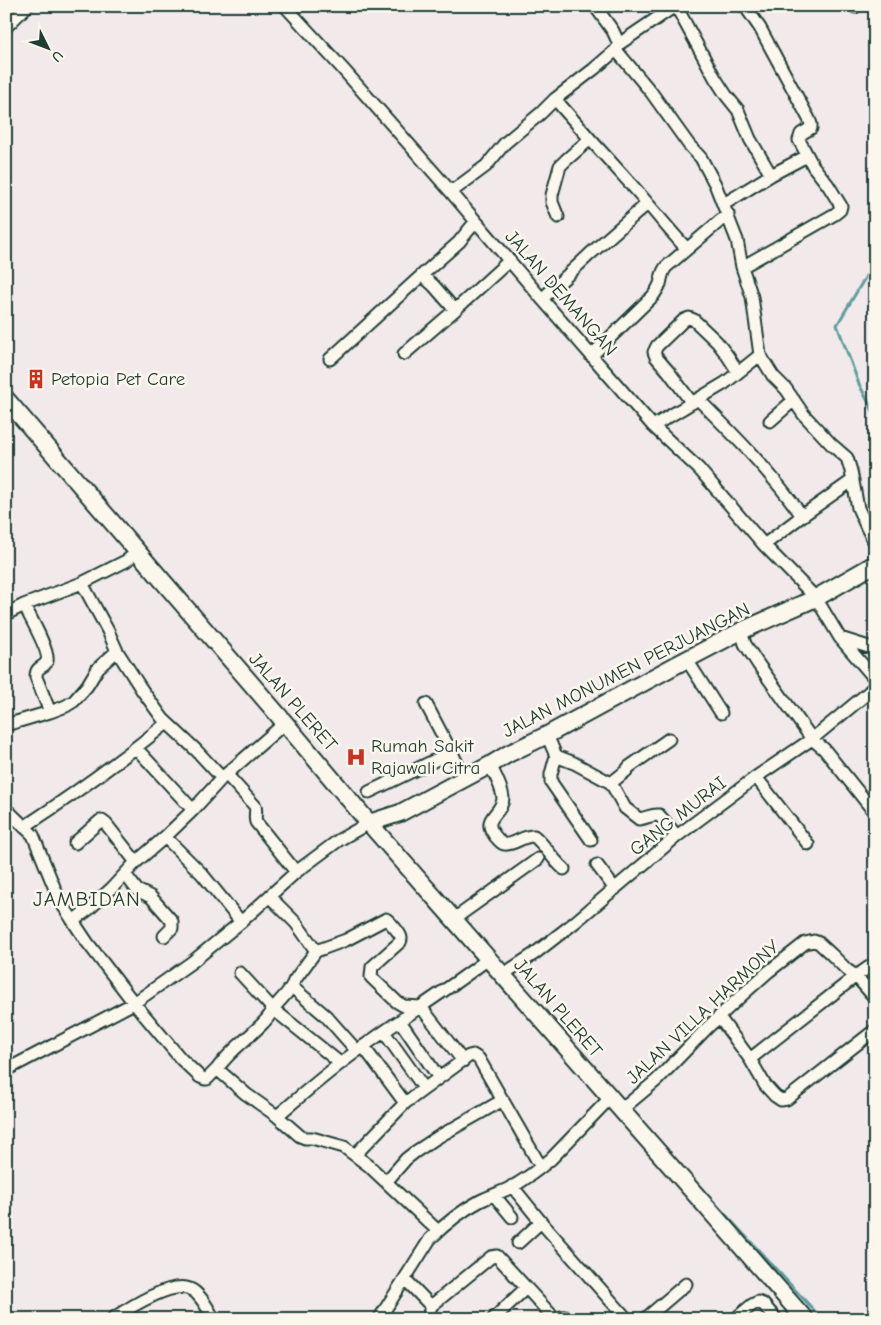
<svg xmlns="http://www.w3.org/2000/svg" width="881" height="1325" viewBox="0 0 881 1325" font-family="'Comic Neue',sans-serif">
	<style>
		.lines { fill: none; stroke-linecap: round; stroke-linejoin: round }
		.stream { stroke: #619e9e; stroke-width: 3 }
		.street-casing { stroke: #1f3d34; stroke-width: 15 }
		.secondary-casing { stroke: #1f3d34; stroke-width: 20 }
		.street { stroke: #fbf7ec; stroke-width: 11 }
		.secondary { stroke: #fbf7ec; stroke-width: 16 }
		.labels { text-anchor: middle; dominant-baseline: central; stroke-width: 5; stroke-linejoin: round; paint-order: stroke }
		.street-label { font-size: 19px; fill: #1f3d34; stroke: #fbf7ec }
		.poi-label { font-size: 19px; fill: #1f3d34; stroke: #fbf7ec; text-anchor: start }
		.quarter-label { font-size: 21px; letter-spacing: 1px; fill: #1f3d34; stroke: #fbf7ec }
	</style>
	<rect width="100%" height="100%" fill="#f2e9ea"/>
	<filter id="ink" filterUnits="userSpaceOnUse"><feTurbulence type="fractalNoise" baseFrequency=".02" numOctaves="2"/><feDisplacementMap in="SourceGraphic" scale="10" xChannelSelector="R" yChannelSelector="G"/><feConvolveMatrix kernelMatrix="1 2 1 2 8 2 1 2 1" color-interpolation-filters="sRGB"/></filter>
	<g filter="url(#ink)">
		<g class="lines">
			<path class="stream" d="M 875,261 L 837,325 L 859,384 L 875,415
				M 113,511 L 184,593
				M 678,1163 L 822,1319"/>
			<defs>
				<path id="street" d="M 285,6 L 342,68 L 451,192 L 542,299 L 653,426 L 699,469 L 764,545 L 816,598 L 840,638 L 875,679
					M 595,6 L 613,31 L 619,44 L 675,6
					M 676,6 L 715,78 L 726,95 L 738,110 L 750,139 L 771,175 L 724,204
					M 854,6 L 855,7
					M 6,27 L 27,6
					M 616,50 L 651,92 L 689,145 L 701,158 L 715,184 L 737,240 L 742,267 L 752,297 L 760,355 L 725,383 L 653,426
					M 555,99 C 579,127 604,155 629,182 C 649,204 667,228 687,249
					M 771,175 L 807,156
					M 451,192 L 486,166 L 505,143 L 541,113 L 555,99 L 594,69 L 616,50 L 619,44
					M 558,217 L 552,202 L 552,195 L 560,166 L 566,160 L 590,139
					M 742,267 L 835,214 L 840,210 L 841,206 L 828,185 L 813,166 L 799,140 L 801,134 L 811,128 L 811,124 L 809,119 L 760,28 L 745,6
					M 422,275 L 459,242 L 476,221
					M 542,299 L 590,254 L 647,204
					M 404,354 L 455,310 L 510,260
					M 760,355 L 773,376 L 786,389 L 804,415 L 832,445 L 847,458 L 851,471 L 858,508 L 867,528 L 875,543
					M 591,356 L 653,296 C 655,293 658,289 660,284 C 662,277 661,273 666,267 L 728,214
					M 330,359 L 422,275 L 434,286 L 455,310
					M 698,399 C 735,436 772,473 802,516 L 853,480
					M 692,403 L 669,372 L 656,357 L 654,352 L 657,346 L 684,320 L 689,318 L 694,320 L 717,342 L 727,355 L 738,372
					M 770,421 L 794,400
					M 764,545 L 802,516
					M 82,583 L 108,631 L 117,651 L 142,690 L 163,719 L 196,750 L 222,778
					M 24,605 C 29,615 50,652 47,661 C 44,669 36,665 36,677 L 50,712
					M 6,614 L 24,605 L 82,583 L 126,561 L 137,552
					M 741,631 L 745,644 L 758,664 L 812,739 L 824,749 L 875,813
					M 840,638 L 875,649
					M 687,660 L 721,713
					M 426,704 L 465,778
					M 285,723 L 222,778 L 193,810 L 165,837 L 136,862 L 112,888 L 89,909 L 73,921 L 87,942 L 134,1003 L 181,1059 L 200,1077 L 205,1079 L 207,1079 L 217,1069 L 246,1094 L 277,1116 C 303,1094 329,1071 357,1051 C 400,1019 445,992 488,959
					M 6,725 L 50,712 L 66,706 L 74,701 L 87,686 L 98,668 L 117,651
					M 547,735 L 556,756 L 574,763 L 611,783 L 625,808 L 639,819 C 647,818 652,814 659,815 L 677,836
					M 136,748 L 193,810
					M 556,756 L 551,774 L 551,782 L 591,840
					M 490,765 C 495,775 502,787 503,798 C 503,810 488,817 490,826 C 490,829 493,833 495,836 C 498,839 500,843 504,844 C 513,846 523,835 534,836 C 546,846 551,858 564,869
					M 227,775 L 255,806 C 257,812 254,816 256,822 L 296,872
					M 756,777 L 808,844
					M 611,783 L 626,771 L 629,767 L 669,739
					M 369,792 L 452,752
					M 6,809 L 33,835 L 59,899 L 73,921
					M 24,827 C 73,795 121,760 167,723
					M 165,837 L 202,874 L 241,922
					M 75,843 L 100,821 L 102,821 L 106,824 L 136,862
					M 597,865 L 615,889
					M 125,874 L 137,890 L 151,897 L 172,921 L 172,928 L 164,936
					M 270,897 L 296,923 L 316,951
					M 454,919 L 538,859
					M 240,973 L 273,1009 L 340,1063
					M 502,975 L 534,954 L 574,923 L 677,836 L 756,777 L 812,739 L 869,692 L 875,685
					M 292,987 L 326,1016 L 357,1051
					M 719,1017 L 750,1059 L 765,1085 L 775,1096 L 781,1100 L 787,1099 L 792,1095 L 875,1030
					M 384,1032 L 424,1088
					M 363,1046 L 405,1103
					M 750,1059 L 856,976 L 875,998
					M 217,1069 C 230,1050 249,1038 264,1022 C 270,1016 273,1009 278,1003 C 284,996 291,990 294,981 L 316,951 L 346,940 L 386,919 C 390,922 401,934 401,938 C 401,940 401,941 400,942 L 372,967 L 371,977 L 397,1002 L 404,1006 L 421,1007 L 463,1061
					M 6,1070 L 134,1003 L 192,962 L 241,922 L 296,872 L 339,840 L 369,823
					M 439,1078 L 469,1056 L 473,1055 L 479,1059 L 541,1167
					M 621,1110 L 657,1080 L 708,1027 L 740,997 L 768,972 L 805,943 L 814,941 L 819,943 L 832,955 L 847,970 L 856,976 L 875,963
					M 277,1116 L 300,1136 L 305,1138 L 312,1138 L 344,1147 L 368,1165 L 438,1231
					M 355,1155 L 405,1103 L 439,1078 L 400,1021
					M 386,1182 L 406,1159 L 415,1152 L 438,1137 L 503,1100
					M 512,1186 L 541,1222 L 627,1319
					M 494,1195 L 512,1217
					M 518,1243 L 541,1222
					M 405,1279 L 431,1306 L 429,1314 L 430,1319
					M 431,1306 L 491,1257 L 497,1256 L 555,1319
					M 112,1319 C 129,1308 170,1281 190,1289 C 200,1293 208,1309 214,1319
					M 379,1319 L 430,1239 C 444,1225 461,1211 480,1201 C 490,1196 502,1192 512,1187 C 526,1179 539,1169 551,1159 L 610,1098
					M 493,1319 L 526,1288
					M 556,1319 C 561,1316 565,1316 570,1319
					M 645,1319 L 686,1284
					M 735,1319 L 752,1305 L 758,1302 L 763,1304 L 776,1319"/>
				<path id="secondary" d="M 6,399 L 285,723 L 369,823 L 805,1319
					M 369,823 L 400,813 L 490,765 L 508,754 L 547,735 L 676,665 L 741,631 L 816,598 L 875,564"/>
			</defs>
			<use href="#street" class="street-casing"/>
			<use href="#secondary" class="secondary-casing"/>
			<use href="#street" class="street"/>
			<use href="#secondary" class="secondary"/>
		</g>
	</g>
	<defs>
		<symbol id="building-bare" viewBox="-9 -9 18 18"><path d="M-4-6H4V6H1V3H-1V6H-4ZM-2.5-4.3h1.7v1.8h-1.7ZM.8-4.3h1.7v1.8H.8ZM-2.5-1h1.7V.8h-1.7ZM.8-1h1.7V.8H.8Z" fill="#c8321e" stroke="#fbf7ec" stroke-width="2.5" paint-order="stroke"/></symbol>
		<symbol id="hospital-bare" viewBox="-9 -9 18 18"><path d="M-5-5h3v3.5h4V-5h3V5h-3V1.5h-4V5h-3Z" fill="#c8321e" stroke="#fbf7ec" stroke-width="2.5" paint-order="stroke"/></symbol>
	</defs>
	<g fill-rule="evenodd">
		<use href="#building-bare" x="22" y="365" width="28" height="28"/>
		<use href="#hospital-bare" x="342" y="743" width="28" height="28"/>
	</g>
	<g class="labels">
		<g class="street-label">
			<text transform="translate(561 293) rotate(49)">JALAN DEMANGAN</text>
			<text transform="translate(626 670) rotate(-27)">JALAN MONUMEN PERJUANGAN</text>
			<text transform="translate(293 702) rotate(49)">JALAN PLERET</text>
			<text transform="translate(678 816) rotate(-38)">GANG MURAI</text>
			<text transform="translate(558 1008) rotate(49)">JALAN PLERET</text>
			<text transform="translate(703 1012) rotate(-43)">JALAN VILLA HARMONY</text>
		</g>
		<g class="poi-label">
			<text x="51" y="379">Petopia Pet Care</text>
			<text x="371" y="746">Rumah Sakit<tspan x="371" dy="22">Rajawali Citra</tspan></text>
		</g>
		<g class="quarter-label">
			<text x="87" y="899">JAMBIDAN</text>
		</g>
	</g>
	<rect width="881" height="1325" fill="none" stroke="#fbf7ec" stroke-width="25"/>
	<rect x="12" y="12" width="856" height="1300" fill="none" stroke="#1f3d34" stroke-width="2" filter="url(#ink)"/>
	<g transform="translate(48 48) rotate(132)" stroke="#fbf7ec" stroke-width="4" paint-order="stroke">
	<path d="M0-4L9 19L0 12L-9 19Z" fill="#1f3d34"/>
	<text y="-8" font-size="14" font-weight="bold" text-anchor="middle" fill="#1f3d34">U</text>
	</g>
</svg>
